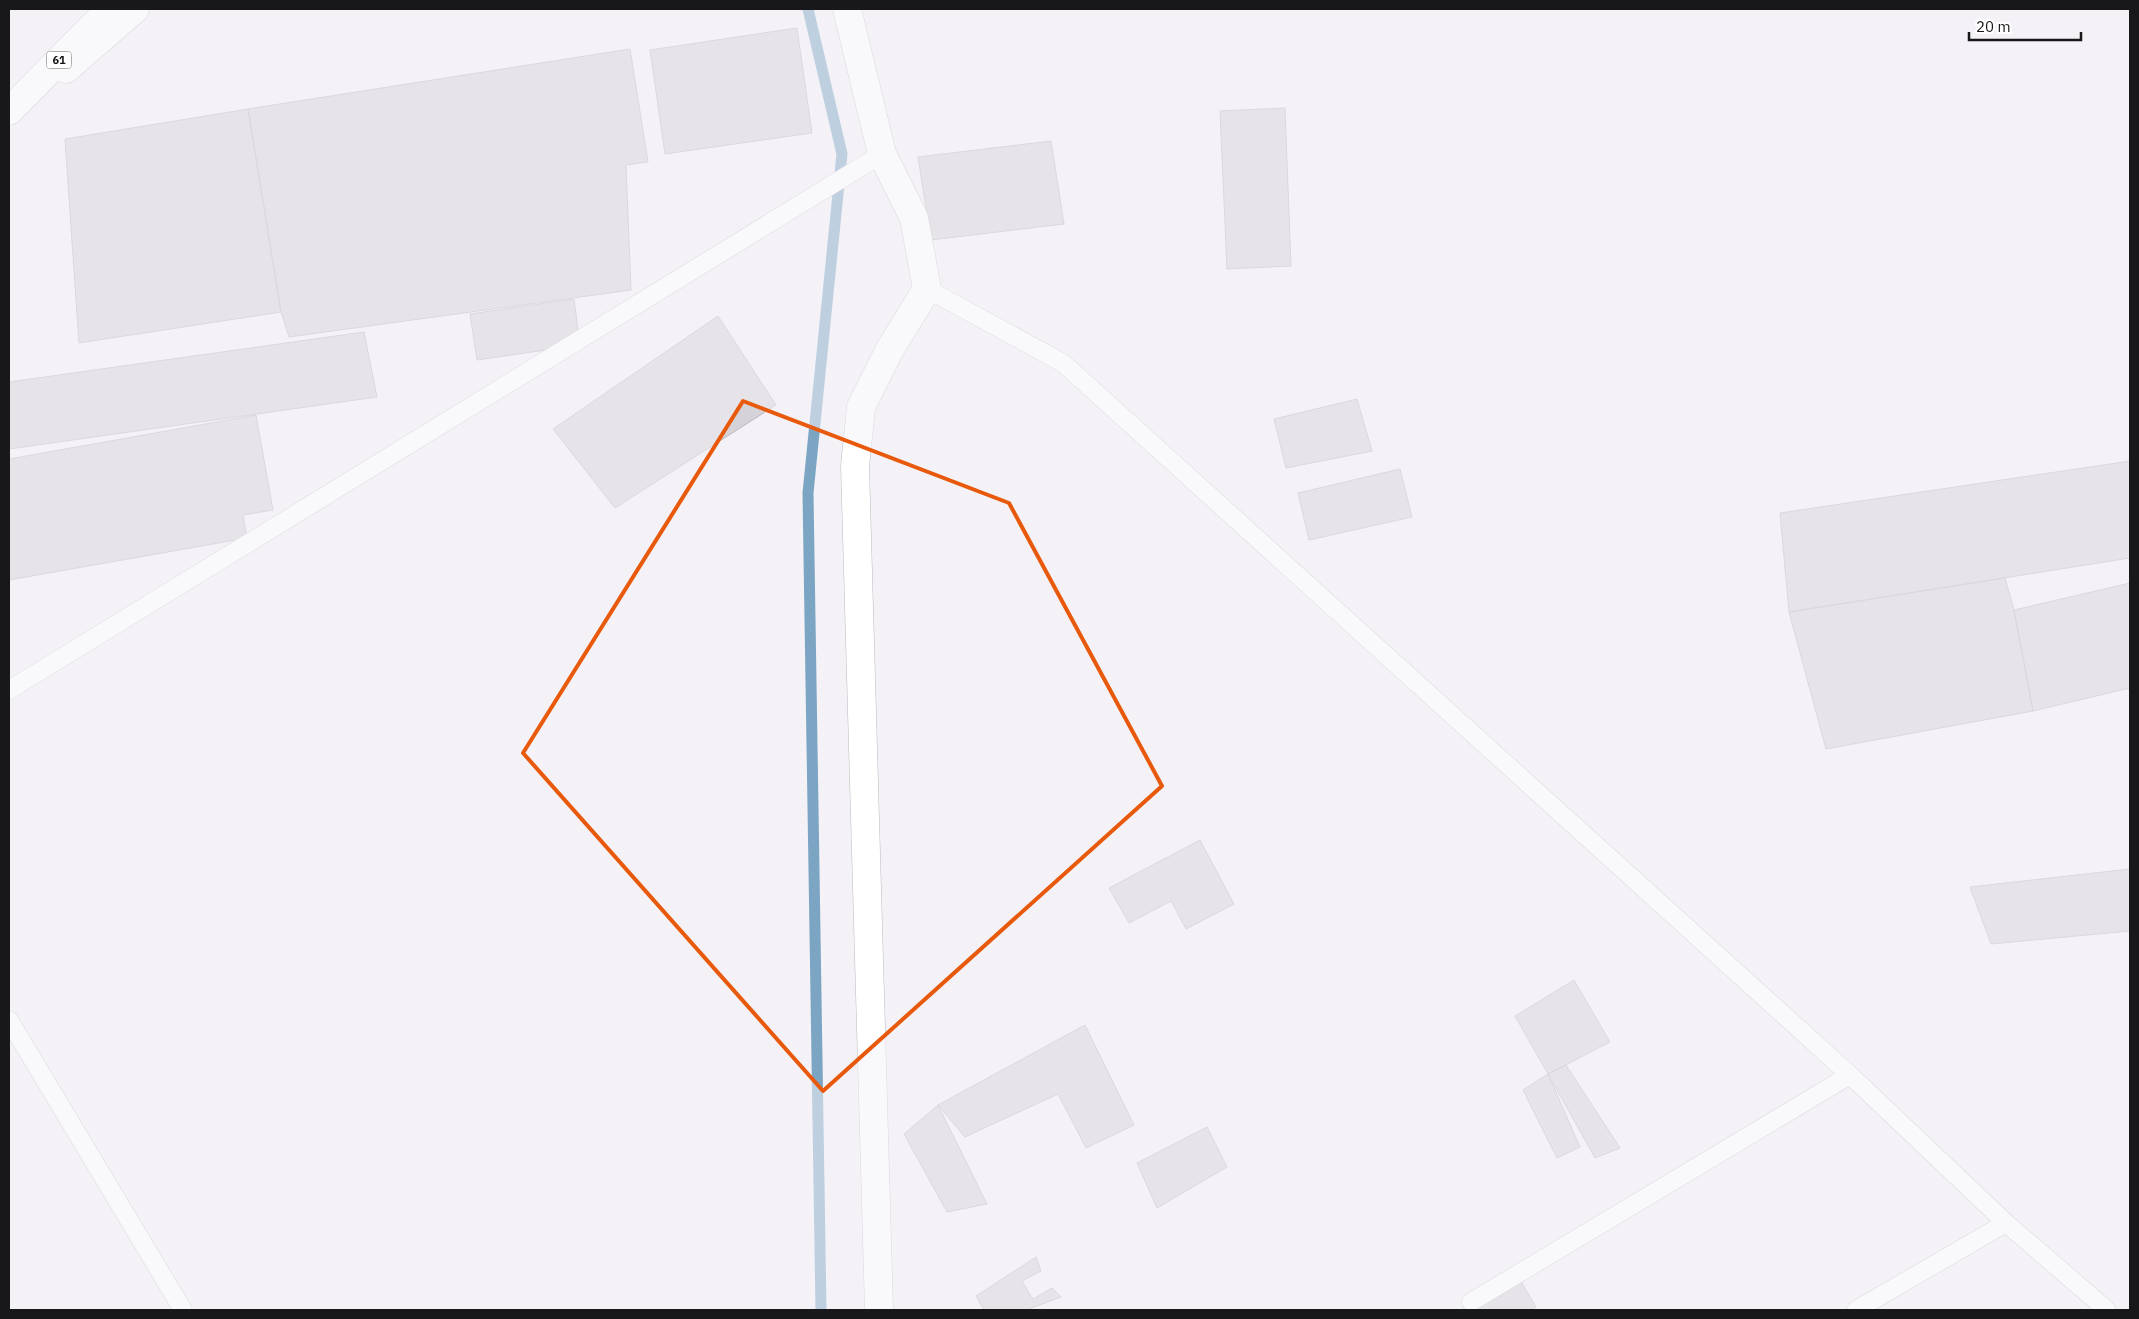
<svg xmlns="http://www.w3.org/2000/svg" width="2139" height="1319" viewBox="0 0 2139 1319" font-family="'IBM Plex Sans',sans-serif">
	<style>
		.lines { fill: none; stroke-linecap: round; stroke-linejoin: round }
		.stream { stroke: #7ca5c4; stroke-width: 11 }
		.building { fill: #d5d2d8; stroke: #bcb9bf }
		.service-casing { stroke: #bcbabf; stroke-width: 19 }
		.minor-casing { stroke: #bcbabf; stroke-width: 29 }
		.tertiary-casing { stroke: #bcbabf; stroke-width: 29 }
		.trunk-casing { stroke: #bcbabf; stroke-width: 29 }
		.service { stroke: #fff; stroke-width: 18 }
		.minor { stroke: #fff; stroke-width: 28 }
		.tertiary { stroke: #fff; stroke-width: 28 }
		.trunk { stroke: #fff; stroke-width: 28 }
		.marked { fill: none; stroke: #e8590c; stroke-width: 4; stroke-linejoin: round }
		.labels { text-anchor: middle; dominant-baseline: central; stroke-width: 4.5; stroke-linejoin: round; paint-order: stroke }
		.shield { fill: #fff; stroke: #5d5d5e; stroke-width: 1 }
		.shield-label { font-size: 11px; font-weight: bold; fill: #181719 }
	</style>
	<rect width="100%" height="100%" fill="#f4f2f7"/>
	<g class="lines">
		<path class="stream" d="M 808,9 L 842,154 L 808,493 L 821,1310"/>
	</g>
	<path class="building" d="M 797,28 L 812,133 L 665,154 L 650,50 Z
		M 630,49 L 648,162 L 626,165 L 631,290 L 289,337 L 281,312 L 248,109 Z
		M 1285,108 L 1291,266 L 1227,269 L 1220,111 Z
		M 248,109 L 281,312 L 79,343 L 65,139 Z
		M 1051,141 L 1064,224 L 931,240 L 918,157 Z
		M 574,299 L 580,345 L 477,360 L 470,314 Z
		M 718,316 L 776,405 L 615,508 L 553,429 Z
		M 364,332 L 377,397 L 9,449 L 9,382 Z
		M 1357,399 L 1372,451 L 1286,468 L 1274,419 Z
		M 256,415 L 273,510 L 243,515 L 247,538 L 9,580 L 9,459 Z
		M 2130,461 L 2130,558 L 1789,612 L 1780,513 Z
		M 1400,469 L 1412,517 L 1309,540 L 1298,493 Z
		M 2005,578 L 2014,610 L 2033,711 L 1826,749 L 1789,612 Z
		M 2130,583 L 2130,688 L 2033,711 L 2014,610 Z
		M 1200,840 L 1234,904 L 1186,929 L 1171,901 L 1129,923 L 1109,888 Z
		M 2130,869 L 2130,931 L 1991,944 L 1970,887 Z
		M 1574,980 L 1610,1042 L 1548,1074 L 1515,1016 Z
		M 1085,1025 L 1134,1125 L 1086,1148 L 1058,1094 L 965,1137 L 938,1105 Z
		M 1566,1065 L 1620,1148 L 1595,1158 L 1548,1074 Z
		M 1548,1074 L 1580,1147 L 1557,1158 L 1523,1090 Z
		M 938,1105 L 987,1204 L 947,1212 L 904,1134 Z
		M 1207,1127 L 1227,1167 L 1157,1208 L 1137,1163 Z
		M 1036,1257 L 1041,1271 L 1022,1281 L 1033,1299 L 1052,1288 L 1061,1297 L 1026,1310 L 984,1310 L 976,1296 Z
		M 1517,1275 L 1536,1307 L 1530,1310 L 1477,1310 L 1470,1301 Z"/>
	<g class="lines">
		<defs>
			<path id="service" d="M 927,289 L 1063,363 L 1850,1075 L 2006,1223 L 2107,1310
				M 9,690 L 882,154
				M 9,1020 L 183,1310
				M 1471,1302 L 1850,1075
				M 1856,1310 L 2006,1223"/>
			<path id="minor" d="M 847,9 L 882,154 L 914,218 L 927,289 L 890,349 L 861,407 L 855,466 L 879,1310"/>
			<path id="tertiary" d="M 66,69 L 135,9"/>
			<path id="trunk" d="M 9,111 L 110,9"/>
		</defs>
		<use href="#service" class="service-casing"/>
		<use href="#minor" class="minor-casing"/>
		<use href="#tertiary" class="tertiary-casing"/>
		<use href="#trunk" class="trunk-casing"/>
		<use href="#service" class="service"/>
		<use href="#minor" class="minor"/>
		<use href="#tertiary" class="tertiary"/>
		<use href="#trunk" class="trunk"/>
	</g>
	<path d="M0 0H2139V1319H0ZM 743,401 L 1009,503 L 1162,786 L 823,1091 L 523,753 Z" fill="#f4f2f7" fill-opacity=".55" fill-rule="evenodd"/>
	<path class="marked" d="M 743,401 L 1009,503 L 1162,786 L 823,1091 L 523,753 Z"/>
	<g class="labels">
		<rect class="shield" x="46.5" y="51.5" width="25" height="17" rx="4"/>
		<g class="shield-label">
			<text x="59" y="60">61</text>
		</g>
	</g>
	<rect width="2139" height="1319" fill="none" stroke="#181719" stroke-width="20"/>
	<path d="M1969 32v8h112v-8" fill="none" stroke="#181719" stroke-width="2.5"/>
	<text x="1976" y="32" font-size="15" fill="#181719" stroke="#ffffff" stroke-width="4" paint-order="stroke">20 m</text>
</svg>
